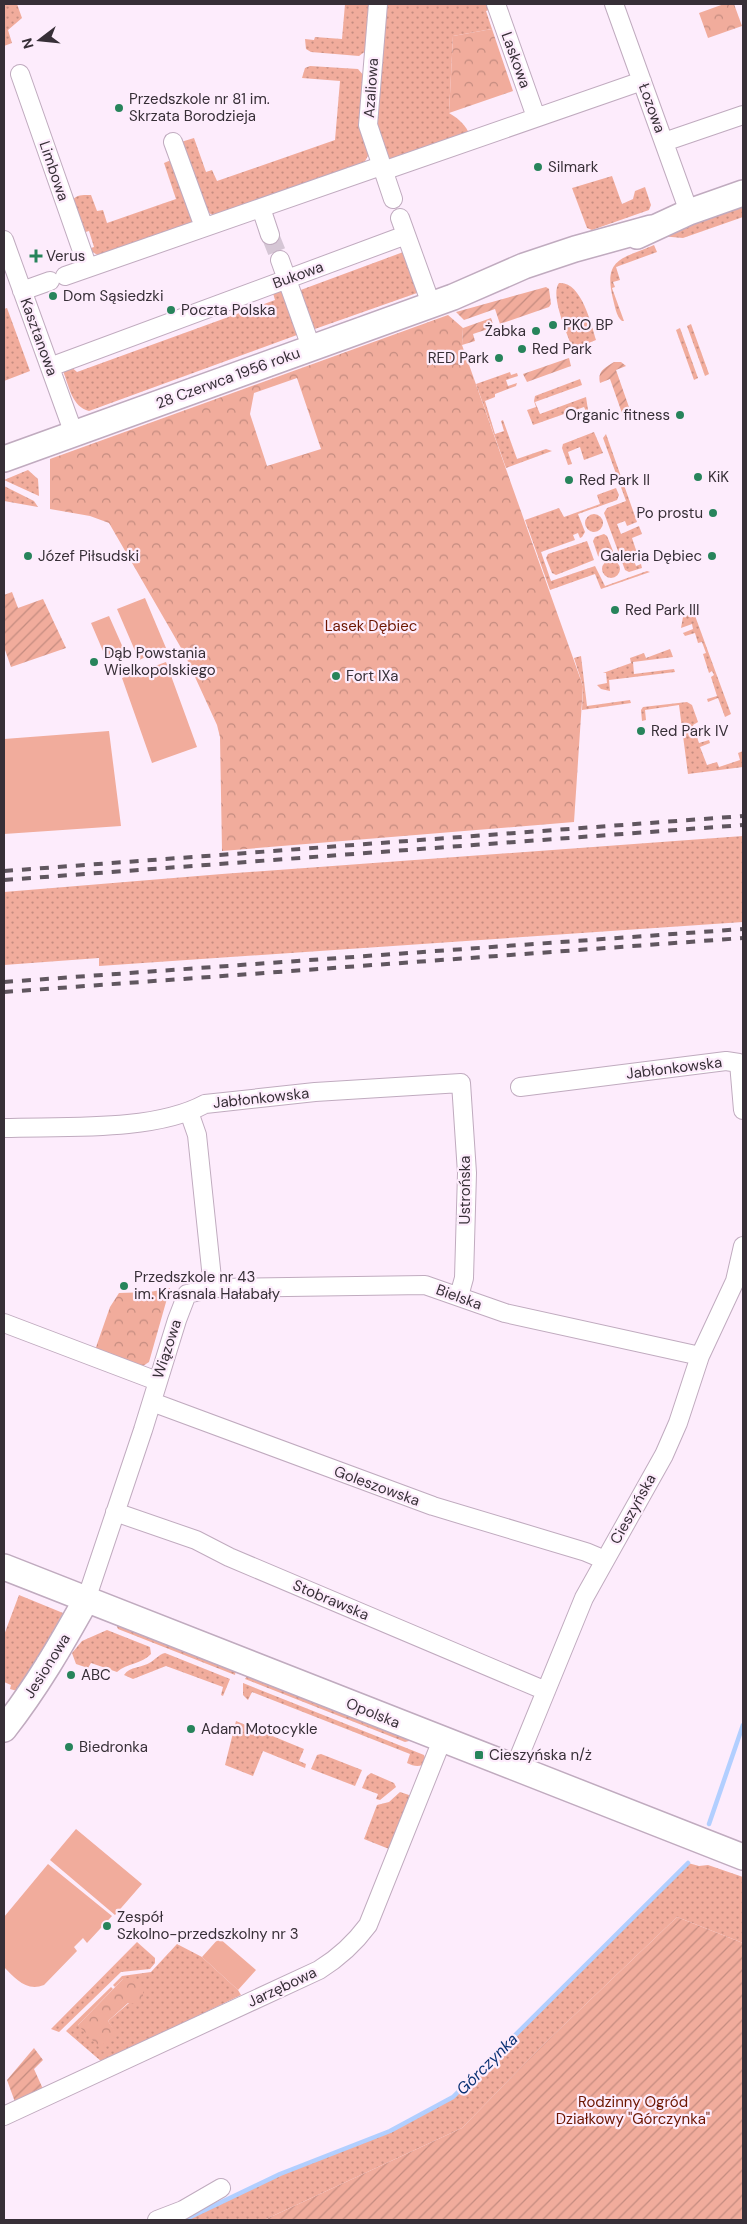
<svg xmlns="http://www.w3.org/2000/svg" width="747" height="2224" viewBox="0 0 747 2224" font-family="'DM Sans',sans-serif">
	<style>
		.grass { fill: url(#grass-dots) }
		.park { fill: url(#park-crowns); fill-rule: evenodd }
		.garden { fill: url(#garden-furrows) }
		.pitch { fill: #f1ac9c }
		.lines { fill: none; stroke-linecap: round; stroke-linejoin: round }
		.stream { stroke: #b2cfff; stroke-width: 4.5 }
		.street-tunnel { stroke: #d5c6d5; stroke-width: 18; stroke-dasharray: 18 9; stroke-linecap: butt }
		.street-casing { stroke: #c0abbf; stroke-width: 20 }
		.secondary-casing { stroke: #c0abbf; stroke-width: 28 }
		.street { stroke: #fff; stroke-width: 18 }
		.secondary { stroke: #fff; stroke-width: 25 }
		.rail { stroke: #60565f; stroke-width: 4; stroke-dasharray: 9 9; stroke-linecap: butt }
		.poi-dot { fill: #27845b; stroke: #fdecfc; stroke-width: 2 }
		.labels { text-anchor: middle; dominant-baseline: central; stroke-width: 4.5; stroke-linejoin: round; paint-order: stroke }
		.street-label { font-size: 15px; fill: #372f37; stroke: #fdecfc }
		.poi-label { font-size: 15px; fill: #372f37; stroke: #fdecfc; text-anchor: start }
		.park-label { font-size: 15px; fill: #6c1601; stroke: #fdecfc }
		.water-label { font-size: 16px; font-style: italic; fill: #093174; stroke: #fdecfc }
	</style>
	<defs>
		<pattern id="grass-dots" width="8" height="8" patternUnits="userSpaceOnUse" patternTransform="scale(1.25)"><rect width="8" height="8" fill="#f1ac9c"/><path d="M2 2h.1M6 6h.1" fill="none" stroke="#c48c80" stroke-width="1.8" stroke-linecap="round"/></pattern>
		<pattern id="park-crowns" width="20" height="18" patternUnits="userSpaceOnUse" patternTransform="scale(1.25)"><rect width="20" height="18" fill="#f1ac9c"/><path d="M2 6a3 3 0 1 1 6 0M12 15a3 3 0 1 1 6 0" fill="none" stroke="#c48c80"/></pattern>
		<pattern id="garden-furrows" width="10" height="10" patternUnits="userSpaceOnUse" patternTransform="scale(1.25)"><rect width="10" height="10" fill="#f1ac9c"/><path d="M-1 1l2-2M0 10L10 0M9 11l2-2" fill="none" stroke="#c48c80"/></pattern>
	</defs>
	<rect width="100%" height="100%" fill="#fdecfc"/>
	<path class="grass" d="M 4,4 L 17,4 L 22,18 L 8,30 L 12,43 L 4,46 Z
		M 345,4 L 371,4 L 367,50 L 359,56 L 311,52 L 306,49 L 305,39 L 314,40 L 315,37 L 342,39 Z
		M 382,4 L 492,4 L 494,8 L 486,11 L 492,29 L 453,36 L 449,113 C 459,119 466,125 470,136 L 384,166 L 372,124 Z
		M 310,66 L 358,69 L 364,76 L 369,154 L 364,163 L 214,216 L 206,211 L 181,142 L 194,138 L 206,172 L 212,170 L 217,181 L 335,140 L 340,81 L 302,78 L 305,68 Z
		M 171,160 L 194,224 L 99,256 L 88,249 L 94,247 L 89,231 L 82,233 L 71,202 C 76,194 83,195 91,195 L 97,211 L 103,210 L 107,223 L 176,199 L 164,163 Z
		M 612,176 L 622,204 L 633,199 L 635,191 L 645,187 L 651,205 L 649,210 L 592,230 L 587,228 L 572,188 Z
		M 743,201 L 743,217 L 683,238 L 660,236 Z
		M 654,245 L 657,252 L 616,267 L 620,280 L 613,282 L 615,287 L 612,288 L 624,321 L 622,321 C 616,316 615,306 613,299 C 603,258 622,259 654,245 Z
		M 406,251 L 418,289 L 417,293 L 312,330 L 298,291 Z
		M 559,283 C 581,281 591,323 596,340 L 586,344 L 589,351 L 575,355 C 570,340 549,296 559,283 Z
		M 272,290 L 282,290 L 298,333 L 297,335 L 89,411 C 72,407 69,386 63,371 L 69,365 L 77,372 L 275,300 Z
		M 7,308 L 30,371 L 4,381 L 4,309 Z
		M 691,324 L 709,374 L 705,376 L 687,326 Z
		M 680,328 L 698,378 L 694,380 L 676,330 Z
		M 510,372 L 511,375 L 517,373 L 518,376 L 506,380 L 508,386 L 517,383 L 516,386 L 495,394 L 495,397 L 485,401 L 495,434 L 504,431 L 501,421 L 503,420 L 517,459 L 546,449 L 552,451 L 506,468 L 476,384 Z
		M 580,379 L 582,385 L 535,402 L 540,414 L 586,397 L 588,410 L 586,411 L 584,407 L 533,425 L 527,410 L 536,407 L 534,401 L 535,396 Z
		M 594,432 L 603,453 L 584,460 L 580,447 L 568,452 L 572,464 L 568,465 L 562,448 L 563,444 Z
		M 606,434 L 637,522 L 627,526 L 625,521 L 617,524 L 621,534 L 639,526 L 642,534 L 632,538 L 639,559 L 634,561 L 636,566 L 641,564 L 642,568 L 629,572 L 625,570 L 604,513 L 607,508 L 626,501 L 603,438 Z
		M 28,470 L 38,479 L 39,496 L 4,480 Z
		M 4,486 L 34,501 L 38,507 L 4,501 Z
		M 616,488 L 619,495 L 617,500 L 578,514 L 585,532 L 582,537 L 580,538 L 578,533 L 573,535 L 575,540 L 541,552 L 551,581 L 595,566 L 605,586 L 647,571 L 650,572 L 601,589 L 595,574 L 550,590 L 525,520 L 559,508 L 564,517 L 600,504 L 597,495 Z
		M585 523a9 9 0 1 1 18 0a9 9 0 1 1-18 0Z
		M 604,534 L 607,536 L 613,551 L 611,555 L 602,558 L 598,556 L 593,541 L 595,537 Z
		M 587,541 L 594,560 L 556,575 L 552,573 L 546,558 L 548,554 Z
		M602 569a9 9 0 1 1 18 0a9 9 0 1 1-18 0Z
		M 694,613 L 731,714 L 725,717 L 718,698 L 708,702 L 707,699 L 717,696 L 711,677 L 714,675 L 712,671 L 709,673 L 703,654 L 706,653 L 702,642 L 698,643 L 695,633 L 685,636 L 683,633 L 693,629 L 692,624 L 681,628 L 683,617 Z
		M 670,649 L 673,657 L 633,662 L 634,674 L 674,669 L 675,672 L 609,680 L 610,691 L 601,689 L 597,685 L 607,683 L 606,673 L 603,673 L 631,663 L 630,658 L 644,653 L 646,658 Z
		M 581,656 L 587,706 L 630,700 L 631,703 L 582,710 L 583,686 L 574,658 Z
		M 687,702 L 692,705 L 698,722 L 693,725 L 699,743 L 709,740 L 710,743 L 700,747 L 707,765 L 717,762 L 719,767 L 740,760 L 738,753 L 743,751 L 743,767 L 688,774 L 679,705 L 645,710 L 646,720 L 642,721 L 641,710 L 643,707 Z
		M 743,836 L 743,922 L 99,966 L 99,958 L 4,965 L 4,892 L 222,874 Z
		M 19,1595 L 63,1613 L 20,1690 L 17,1691 L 10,1689 L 11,1685 L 4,1682 L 4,1635 Z
		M 115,1622 L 236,1670 L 235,1675 L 118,1629 Z
		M 107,1630 L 150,1647 L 151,1654 C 142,1664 127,1663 117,1672 L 91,1663 L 88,1668 L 76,1664 L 72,1653 L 82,1641 Z
		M 165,1653 L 230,1679 L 223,1696 L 221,1695 L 223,1687 L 166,1666 L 133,1679 L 124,1675 C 130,1666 142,1668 151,1662 C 156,1659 158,1655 165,1653 Z
		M 248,1674 L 411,1737 L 409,1741 L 405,1742 L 245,1679 Z
		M 243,1683 L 424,1755 L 427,1763 C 420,1767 415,1767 407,1763 L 410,1754 L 252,1692 L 248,1700 L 243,1695 Z
		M 236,1721 L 304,1749 L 299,1761 L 306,1764 L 305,1768 L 263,1751 L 253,1776 L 225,1765 Z
		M 321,1754 L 362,1770 L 355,1786 L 311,1769 L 317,1755 Z
		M 371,1773 L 394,1783 L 396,1787 L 380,1800 L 376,1799 L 378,1794 L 362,1788 L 367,1776 Z
		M 400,1792 L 409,1795 L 409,1798 L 389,1849 L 364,1839 L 377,1805 L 389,1802 Z
		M 688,1863 L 699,1866 L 708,1865 L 743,1877 L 743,1943 L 677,1917 L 542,2046 L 462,2128 L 264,2220 L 171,2220 L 206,2210 L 280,2174 L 390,2131 L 453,2097 Z
		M 137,1942 L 155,1958 L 155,1963 L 150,1969 L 121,1972 L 59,2032 L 51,2029 Z
		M 177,1944 L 202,1957 L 238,1990 L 241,1995 L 102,2062 L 66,2031 L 111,1987 L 113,1989 L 78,2025 L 116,2034 L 108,2021 L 129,2003 L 123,1979 L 115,1987 L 113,1985 L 122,1976 L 151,1972 Z"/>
	<path class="park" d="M 724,4 L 734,4 L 742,26 L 708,38 L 699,13 Z
		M 492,29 L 513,91 L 449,113 L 453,36 Z
		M 448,315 L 463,328 L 462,345 L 583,686 L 574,822 L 222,851 L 220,737 L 217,725 L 184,653 L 109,523 L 90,516 L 50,509 L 50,459 ZM 297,378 L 321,449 L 267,466 L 250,414 L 254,393 Z
		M 170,1288 L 149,1362 L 143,1366 L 137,1365 L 95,1350 L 110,1307 L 119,1293 L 150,1292 Z
		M 129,1978 L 143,1989 L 143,1999 L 138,2004 L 128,2003 L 108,2021 L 117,2034 L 99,2047 L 78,2025 L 123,1979 Z"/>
	<path class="garden" d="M 546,287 L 549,289 L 551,304 L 549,307 L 500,324 L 495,309 L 464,320 L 456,312 Z
		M 491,318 L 494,327 L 473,334 L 475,341 L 462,345 L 463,328 Z
		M 569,358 L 571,366 L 527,382 L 523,374 Z
		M 614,362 L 621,362 L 626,366 L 616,370 L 631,413 L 623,416 L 610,379 L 600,383 C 597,371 605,368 614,362 Z
		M 12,592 L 18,608 L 43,599 L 66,648 L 11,667 L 4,647 L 4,595 Z
		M 677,1917 L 743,1943 L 743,2220 L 264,2220 L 462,2128 L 542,2046 Z
		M 34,2048 L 43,2060 L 34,2069 L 43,2089 L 15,2102 L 7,2080 Z"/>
	<path class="pitch" d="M 145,598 L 166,648 L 139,660 L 117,609 Z
		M 109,616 L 124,650 L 106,658 L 91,623 Z
		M 166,662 L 197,747 L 152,763 L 122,678 Z
		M 109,731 L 121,826 L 4,834 L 4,739 Z
		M 76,1829 L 142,1884 L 115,1915 L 50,1860 Z
		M 48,1864 L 112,1916 L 87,1943 L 83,1938 L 74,1947 L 77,1951 L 44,1985 C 26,1992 15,1978 4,1967 L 4,1917 Z
		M 219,1938 L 256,1970 L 238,1990 L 202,1957 Z"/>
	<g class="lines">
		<path class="stream" d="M 709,1824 L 743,1725
			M 184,2220 L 280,2174 L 390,2131 L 453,2097 L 688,1863"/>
		<path class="street-tunnel" d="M 270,235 L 280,260"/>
		<defs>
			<path id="street" d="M 378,4 L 368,125 L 393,199
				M 496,4 L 536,117
				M 614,4 L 689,212
				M 20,74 L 88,268
				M 173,142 L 204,227
				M 664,142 L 743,115
				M 383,171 L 642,81
				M 261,208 L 270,235
				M 400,218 L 431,304
				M 4,240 L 74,434
				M 280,260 L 311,347
				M 65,276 L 381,166
				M 22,291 L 50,281
				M 50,367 L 406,235
				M 520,1087 L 726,1061 L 739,1063 L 743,1110
				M 189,1112 L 197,1135 L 213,1288
				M 4,1128 C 63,1126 153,1132 205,1104 L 315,1092 L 461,1083 L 467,1173 L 464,1278 L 459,1296
				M 4,1323 L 157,1381
				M 152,1402 L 433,1506 L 586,1552 L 605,1560
				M 115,1512 L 196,1540 L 229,1557 L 546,1691
				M 86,1600 L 143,1430 L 177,1320 L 187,1294 L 213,1288 L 425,1285 L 505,1313 L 700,1356
				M 514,1769 L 584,1598 L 664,1455 L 678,1423 L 700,1356 L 735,1281 L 743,1246
				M 4,2116 L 319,1970 C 340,1957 354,1944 368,1925 L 442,1740
				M 157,2220 L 183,2210 L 221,2188"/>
			<path id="secondary" d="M 637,236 L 689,212 L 743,193
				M 4,459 L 453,297 L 524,266 L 575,249 L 651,228
				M 4,1567 L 743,1857
				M 4,1729 C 36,1688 61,1645 86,1600"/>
		</defs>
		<use href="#street" class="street-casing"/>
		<use href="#secondary" class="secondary-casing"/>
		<use href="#street" class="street"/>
		<use href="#secondary" class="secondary"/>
		<path class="rail" d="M 4,871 L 743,816
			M 4,880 L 743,825
			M 4,982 L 743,929
			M 4,992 L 743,938"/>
	</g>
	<g class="poi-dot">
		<circle cx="119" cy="108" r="5"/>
		<circle cx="538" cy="167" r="5"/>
		<path d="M33.5 248.5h5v5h5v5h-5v5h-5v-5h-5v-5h5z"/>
		<circle cx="53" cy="296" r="5"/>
		<circle cx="171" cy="310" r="5"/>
		<circle cx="553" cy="325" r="5"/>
		<circle cx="536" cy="331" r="5"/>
		<circle cx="522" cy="349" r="5"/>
		<circle cx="499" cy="358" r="5"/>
		<circle cx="680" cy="415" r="5"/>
		<circle cx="698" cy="477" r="5"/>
		<circle cx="569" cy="480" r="5"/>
		<circle cx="713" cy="513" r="5"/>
		<circle cx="28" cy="556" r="5"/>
		<circle cx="712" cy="556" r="5"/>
		<circle cx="615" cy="610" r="5"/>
		<circle cx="94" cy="662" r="5"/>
		<circle cx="336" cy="676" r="5"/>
		<circle cx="641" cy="731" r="5"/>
		<circle cx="124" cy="1286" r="5"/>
		<circle cx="71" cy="1675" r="5"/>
		<circle cx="191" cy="1729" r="5"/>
		<circle cx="69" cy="1747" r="5"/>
		<rect x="474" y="1750" width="10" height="10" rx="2.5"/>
		<circle cx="107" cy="1926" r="5"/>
	</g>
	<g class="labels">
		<g class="street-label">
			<text transform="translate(516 60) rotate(70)">Laskowa</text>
			<text transform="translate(371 88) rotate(-86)">Azaliowa</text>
			<text transform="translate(652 108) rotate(70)">Łozowa</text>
			<text transform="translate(54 171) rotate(71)">Limbowa</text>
			<text transform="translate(298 275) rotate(-20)">Bukowa</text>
			<text transform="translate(39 337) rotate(70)">Kasztanowa</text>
			<text transform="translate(228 378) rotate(-20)">28 Czerwca 1956 roku</text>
			<text transform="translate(674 1068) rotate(-7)">Jabłonkowska</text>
			<text transform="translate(261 1098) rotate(-6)">Jabłonkowska</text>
			<text transform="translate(465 1190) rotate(-90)">Ustrońska</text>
			<text transform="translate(459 1297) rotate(20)">Bielska</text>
			<text transform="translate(167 1349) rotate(-72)">Wiązowa</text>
			<text transform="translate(377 1486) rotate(20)">Goleszowska</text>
			<text transform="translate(633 1509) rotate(-61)">Cieszyńska</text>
			<text transform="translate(331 1600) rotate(23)">Stobrawska</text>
			<text transform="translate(47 1666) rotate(-58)">Jesionowa</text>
			<text transform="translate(373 1713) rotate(22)">Opolska</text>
			<text transform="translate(282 1987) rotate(-25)">Jarzębowa</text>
		</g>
		<g class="poi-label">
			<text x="129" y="99">Przedszkole nr 81 im.<tspan x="129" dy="17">Skrzata Borodzieja</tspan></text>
			<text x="548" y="167">Silmark</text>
			<text x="46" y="256">Verus</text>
			<text x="63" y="296">Dom Sąsiedzki</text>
			<text x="181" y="310">Poczta Polska</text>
			<text x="563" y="325">PKO BP</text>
			<text x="526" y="331" text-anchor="end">Żabka</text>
			<text x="532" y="349">Red Park</text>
			<text x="489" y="358" text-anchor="end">RED Park</text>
			<text x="670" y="415" text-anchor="end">Organic fitness</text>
			<text x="708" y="477">KiK</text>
			<text x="579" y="480">Red Park II</text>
			<text x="703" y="513" text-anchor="end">Po prostu</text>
			<text x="38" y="556">Józef Piłsudski</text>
			<text x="702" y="556" text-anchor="end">Galeria Dębiec</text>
			<text x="625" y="610">Red Park III</text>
			<text x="104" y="653">Dąb Powstania<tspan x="104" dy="17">Wielkopolskiego</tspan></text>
			<text x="346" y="676">Fort IXa</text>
			<text x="651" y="731">Red Park IV</text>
			<text x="134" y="1277">Przedszkole nr 43<tspan x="134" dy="17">im. Krasnala Hałabały</tspan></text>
			<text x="81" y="1675">ABC</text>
			<text x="201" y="1729">Adam Motocykle</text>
			<text x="79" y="1747">Biedronka</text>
			<text x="489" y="1755">Cieszyńska n/ż</text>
			<text x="117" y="1917">Zespół<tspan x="117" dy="17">Szkolno-przedszkolny nr 3</tspan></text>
		</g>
		<g class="park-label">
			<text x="371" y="626">Lasek Dębiec</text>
			<text x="633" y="2102">Rodzinny Ogród<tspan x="633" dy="17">Działkowy "Górczynka"</tspan></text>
		</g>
		<g class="water-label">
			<text transform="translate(487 2064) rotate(-45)">Górczynka</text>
		</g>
	</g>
	<rect width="747" height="2224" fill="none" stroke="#372f37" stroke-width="10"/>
	<g transform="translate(40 40) rotate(254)" stroke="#fdecfc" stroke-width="4" paint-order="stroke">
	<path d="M0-4L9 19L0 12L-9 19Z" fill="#372f37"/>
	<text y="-8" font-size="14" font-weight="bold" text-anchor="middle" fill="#372f37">N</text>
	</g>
</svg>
